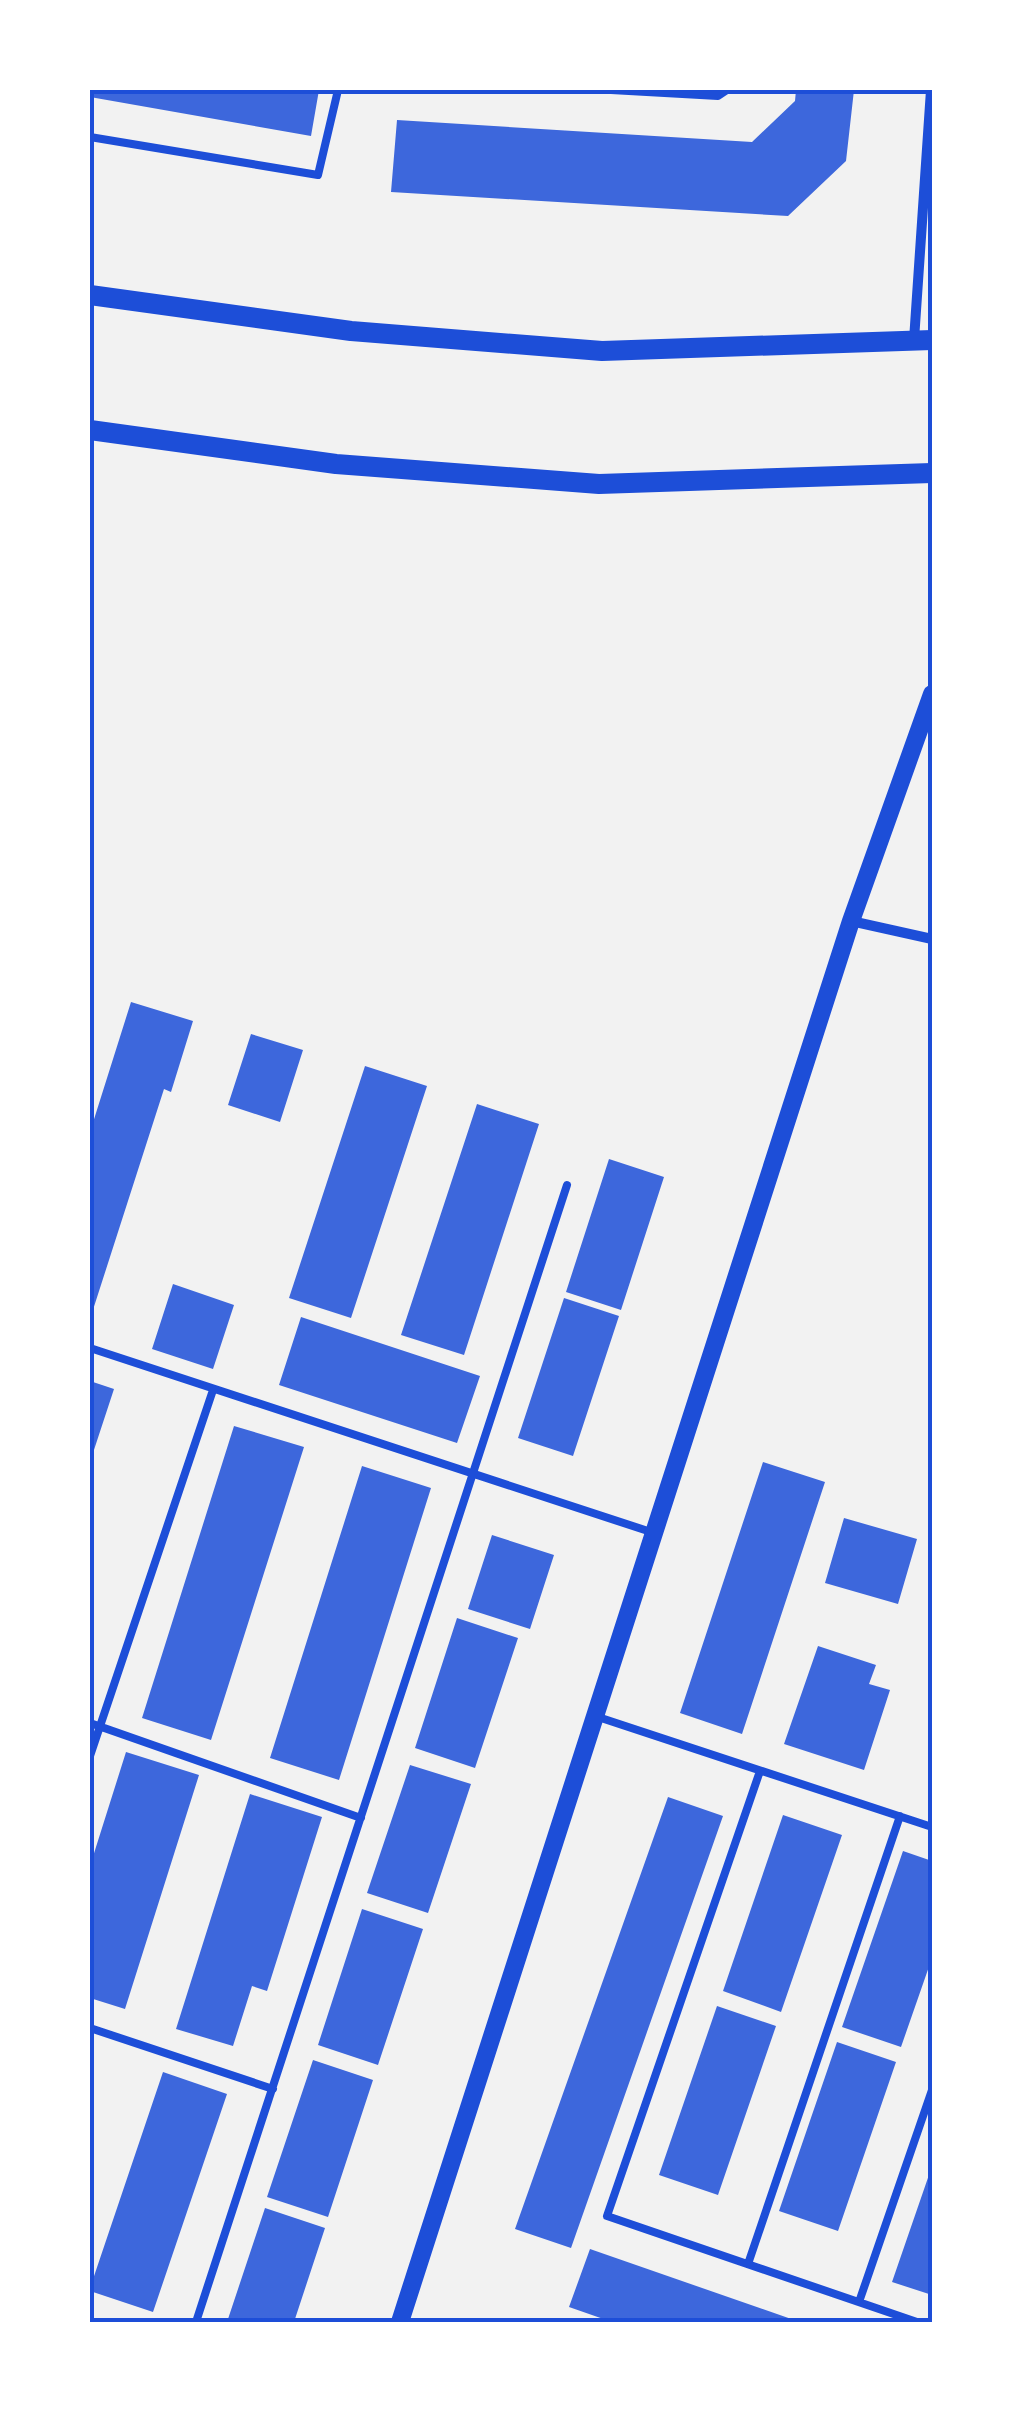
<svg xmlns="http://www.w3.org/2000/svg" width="1022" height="2412" viewBox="0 0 1022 2412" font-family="Quicksand,sans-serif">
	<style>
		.building { fill: #3d67dc }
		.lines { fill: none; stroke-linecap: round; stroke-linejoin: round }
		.service { stroke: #1d4ed8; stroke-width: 8 }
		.minor { stroke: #1d4ed8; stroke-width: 10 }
		.tertiary { stroke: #1d4ed8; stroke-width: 18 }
		.secondary { stroke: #1d4ed8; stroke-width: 20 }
		.neatline { fill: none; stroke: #1d4ed8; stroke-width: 4 }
	</style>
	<rect width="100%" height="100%" fill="#f2f2f2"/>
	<path class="building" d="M 90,90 L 319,90 L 311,136 L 90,97 Z
		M 796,90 L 854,90 L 846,161 L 788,216 L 391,192 L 397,120 L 752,142 L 795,101 Z
		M 131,1002 L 193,1021 L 171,1092 L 164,1089 L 91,1316 L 90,1132 Z
		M 251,1034 L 303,1050 L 280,1122 L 228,1105 Z
		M 365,1066 L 427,1086 L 351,1318 L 289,1298 Z
		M 477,1104 L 539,1124 L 464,1355 L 401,1335 Z
		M 609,1159 L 664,1177 L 621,1310 L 566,1292 Z
		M 173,1284 L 234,1305 L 213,1369 L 152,1349 Z
		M 564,1298 L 619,1316 L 573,1456 L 518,1438 Z
		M 301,1317 L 480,1376 L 457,1443 L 279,1385 Z
		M 90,1381 L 114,1389 L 91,1459 L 90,1459 Z
		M 234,1426 L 304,1447 L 211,1740 L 142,1718 Z
		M 763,1462 L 825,1482 L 742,1734 L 680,1713 Z
		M 362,1466 L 431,1488 L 339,1780 L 270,1758 Z
		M 844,1518 L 917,1539 L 898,1604 L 825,1583 Z
		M 492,1535 L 554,1555 L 530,1629 L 468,1609 Z
		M 457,1618 L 518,1638 L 475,1768 L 415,1748 Z
		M 818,1646 L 876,1665 L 869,1684 L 890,1690 L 864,1770 L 784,1744 Z
		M 126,1752 L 199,1775 L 125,2009 L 90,1998 L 90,1866 Z
		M 410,1765 L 471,1784 L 428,1913 L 367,1893 Z
		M 250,1794 L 322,1817 L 267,1991 L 252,1986 L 233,2046 L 176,2029 Z
		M 668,1797 L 723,1816 L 571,2248 L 515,2229 Z
		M 783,1815 L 842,1835 L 781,2012 L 723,1991 Z
		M 903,1851 L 932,1861 L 932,1958 L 901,2047 L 842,2027 Z
		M 362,1909 L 423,1929 L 378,2065 L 318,2045 Z
		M 717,2006 L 776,2026 L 718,2195 L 659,2175 Z
		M 837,2042 L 896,2062 L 838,2231 L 779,2211 Z
		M 313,2060 L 373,2080 L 328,2217 L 267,2197 Z
		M 163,2072 L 227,2094 L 153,2312 L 90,2291 L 90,2288 Z
		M 931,2169 L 932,2169 L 932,2295 L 892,2282 Z
		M 265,2208 L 325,2228 L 294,2322 L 227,2322 Z
		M 590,2249 L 797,2321 L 797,2322 L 612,2322 L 569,2307 Z"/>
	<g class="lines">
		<path class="service" d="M 611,90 L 718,96 L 727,90
			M 90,137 L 318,175 L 338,90
			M 90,1348 L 651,1532
			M 595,1716 L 932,1827
			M 90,1723 L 361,1818
			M 90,1756 L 213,1390
			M 760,1771 L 607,2216 L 917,2322
			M 90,2028 L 273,2089
			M 748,2264 L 900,1816
			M 859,2302 L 932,2090
			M 196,2322 L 567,1185"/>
		<path class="minor" d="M 914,340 L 931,90
			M 851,921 L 932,939"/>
		<path class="tertiary" d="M 400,2322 L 851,921 L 932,694"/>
		<path class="secondary" d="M 90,295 L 351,331 L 602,351 L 932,340
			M 90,430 L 336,464 L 599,484 L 932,473"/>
	</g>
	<rect width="1022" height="2412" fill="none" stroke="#ffffff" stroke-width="185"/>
	<rect x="92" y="92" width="838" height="2228" class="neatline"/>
</svg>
